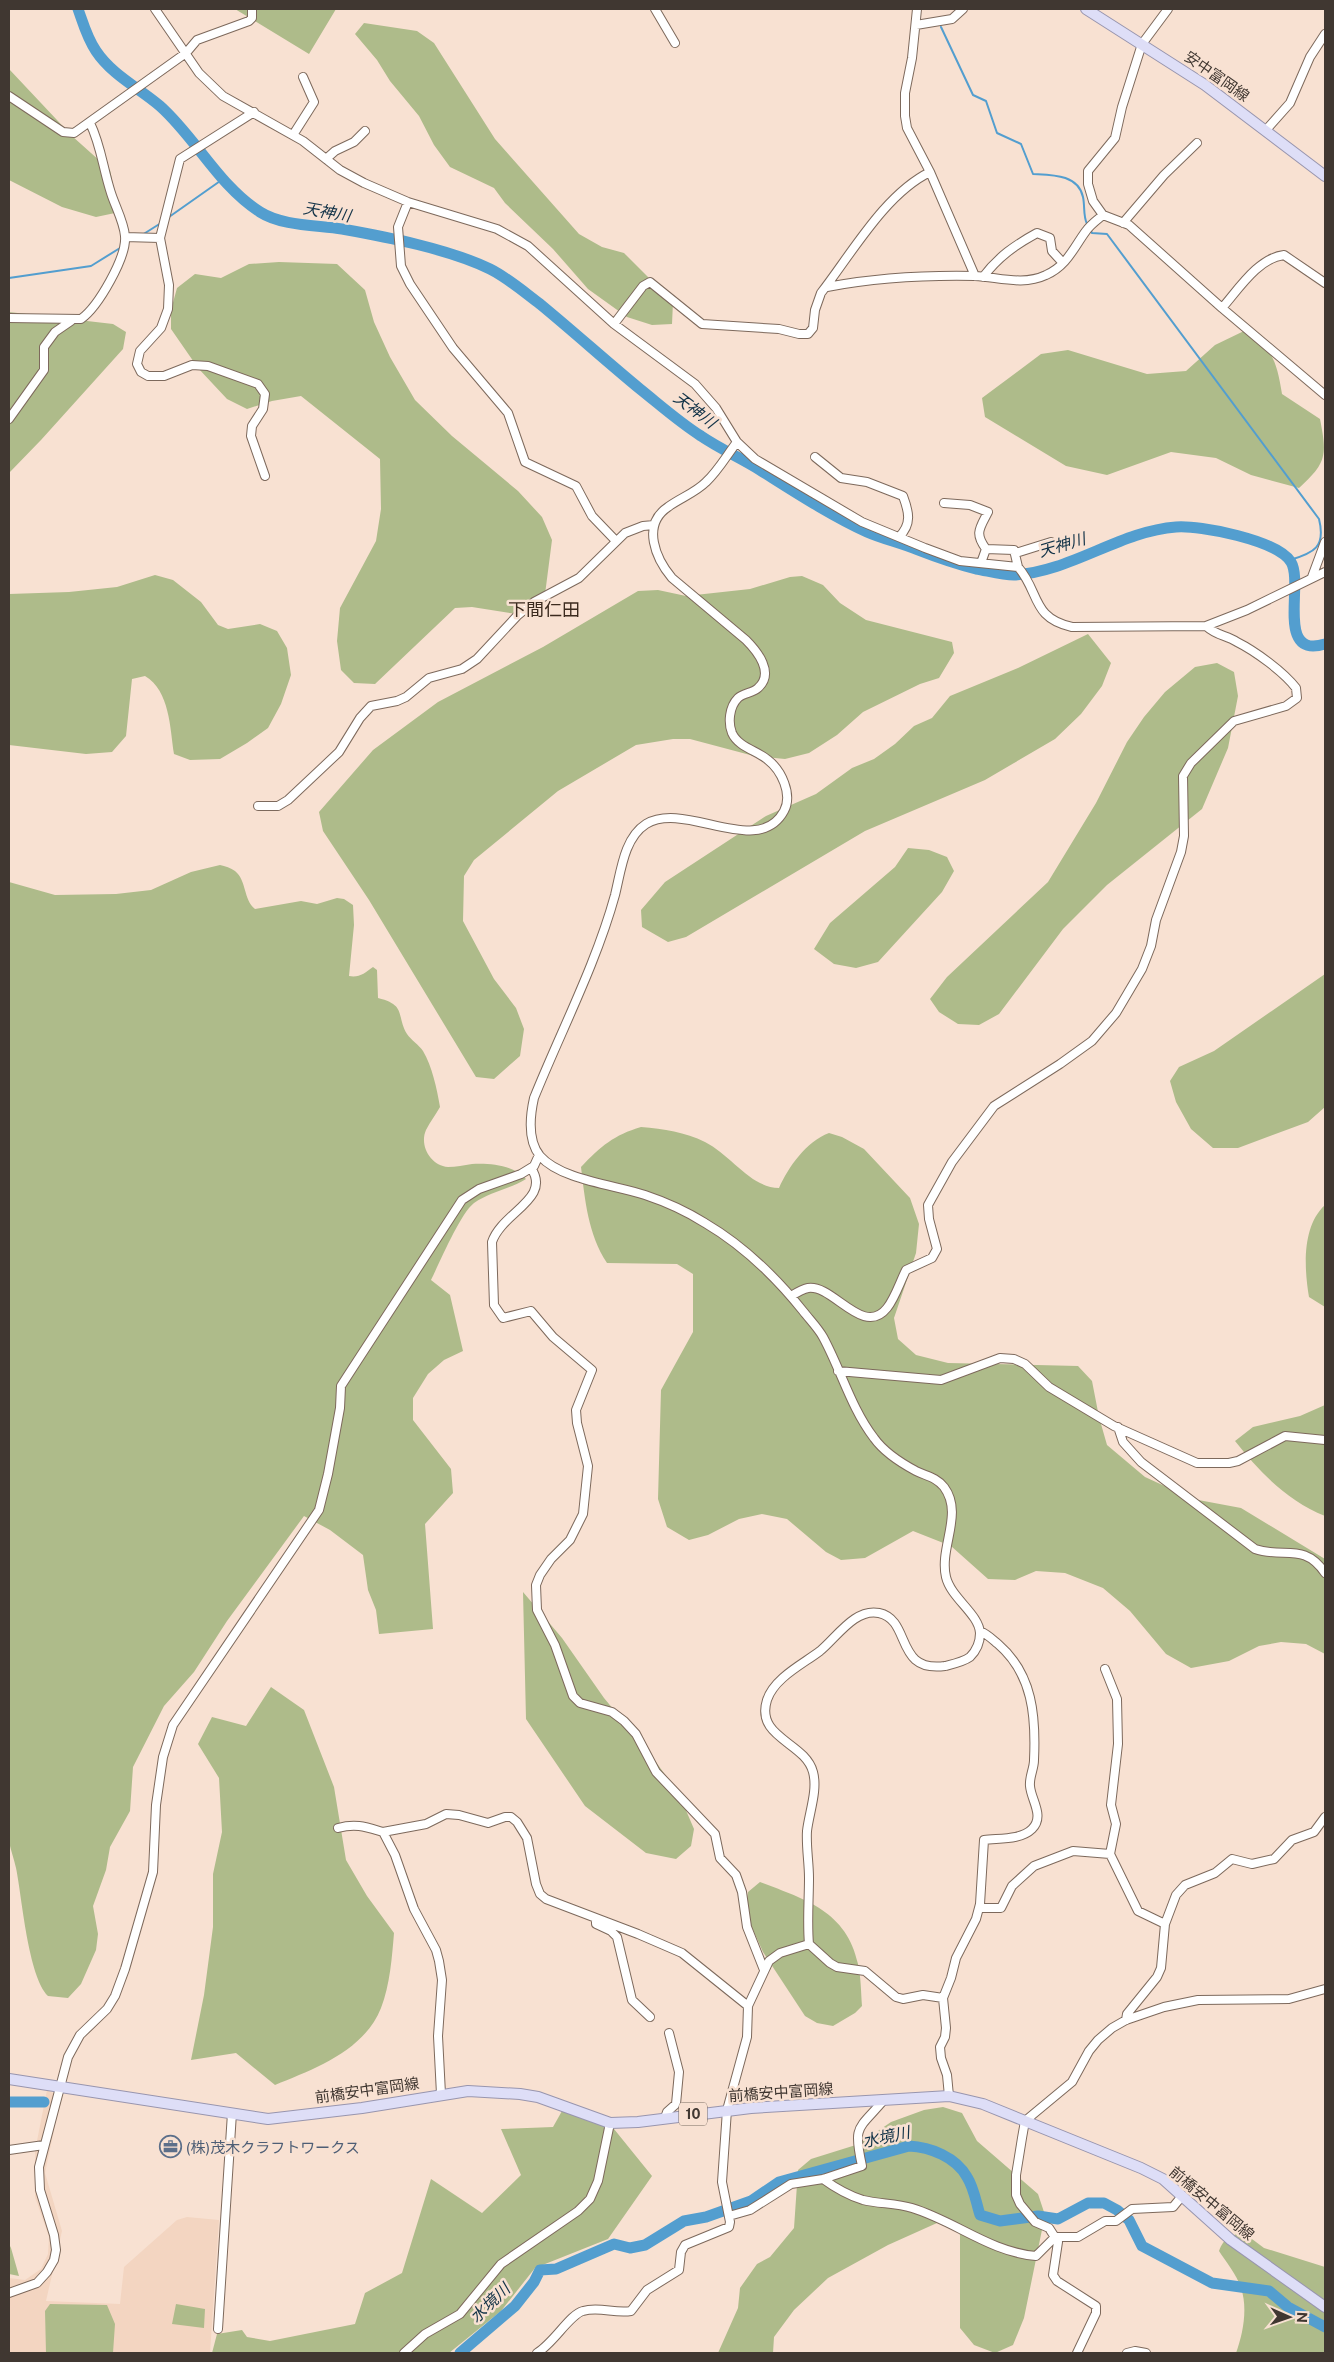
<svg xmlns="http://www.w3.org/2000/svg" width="1334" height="2362" viewBox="0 0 1334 2362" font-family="'Public Sans','Noto Sans JP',sans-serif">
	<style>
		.built { fill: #f3d5c1 }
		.green { fill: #aebb8a }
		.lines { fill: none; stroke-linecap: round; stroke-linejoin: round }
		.stream { stroke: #539ecf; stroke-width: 2 }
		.river { stroke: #539ecf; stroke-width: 11 }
		.minor-casing { stroke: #7d695c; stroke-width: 10 }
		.major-casing { stroke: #9895ae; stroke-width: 12 }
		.minor { stroke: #fff; stroke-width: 8 }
		.major { stroke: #dedef7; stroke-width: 10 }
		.labels { text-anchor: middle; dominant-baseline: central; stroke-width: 5; stroke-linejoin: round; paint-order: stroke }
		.shield { fill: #f8e1d2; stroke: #776a61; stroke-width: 1 }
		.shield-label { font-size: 14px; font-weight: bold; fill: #403731 }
		.street-label { font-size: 15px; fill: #403731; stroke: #f8e1d2 }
		.service-label { font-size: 15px; fill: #4e5e75; stroke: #f8e1d2; text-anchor: start }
		.water-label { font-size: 16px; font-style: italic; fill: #113247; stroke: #f8e1d2 }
		.quarter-label { font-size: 18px; fill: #3b2a1e; stroke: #f8e1d2 }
	</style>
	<rect width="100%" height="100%" fill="#f8e1d2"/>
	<path class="built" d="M 47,2090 L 61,2097 L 45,2173 L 62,2231 L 46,2301 L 120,2304 L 124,2267 L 177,2220 L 187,2217 L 219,2220 L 210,2353 L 9,2353 L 9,2278 L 25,2280 L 41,2269 L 48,2254 L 49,2237 L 35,2197 L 35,2151 Z"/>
	<path class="green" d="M 235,9 L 336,9 L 309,54 Z
		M 364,23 L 417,31 L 434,43 L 495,139 L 579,234 L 602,247 L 624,253 L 673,302 L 672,324 L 652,325 L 627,317 L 588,289 L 553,249 L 505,203 L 494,188 L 450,167 L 434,145 L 419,116 L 390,81 L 377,60 L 355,34 Z
		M 9,69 L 72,136 L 110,170 L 115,194 L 115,213 L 96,217 L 62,207 L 9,180 Z
		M 279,262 L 337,264 L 365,290 L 374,322 L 390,357 L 415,400 L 452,436 L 518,491 L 542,517 L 552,540 L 544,602 L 536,617 L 472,607 L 455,608 L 375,684 L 354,683 L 341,670 L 337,641 L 340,608 L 376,541 L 381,509 L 380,459 L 301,396 L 272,401 L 247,409 L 227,399 L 198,368 L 171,329 L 171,310 L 177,288 L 195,274 L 221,278 L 249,264 Z
		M 9,312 L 113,324 L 126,332 L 123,349 L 41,440 L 9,473 Z
		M 1244,331 C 1273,346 1277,364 1282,394 L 1320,419 C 1327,455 1327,463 1299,488 L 1251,475 L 1216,458 L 1171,452 L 1107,475 L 1066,466 L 985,417 L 982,398 L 1041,354 L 1068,350 L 1147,374 L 1186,371 L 1215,345 Z
		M 155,575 L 173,580 L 201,602 L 218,625 L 228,629 L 260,624 L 277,631 L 287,648 L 291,675 L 281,704 L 268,728 L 247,743 L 220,759 L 190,760 L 174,754 C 170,728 170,691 145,676 L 132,679 L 126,736 L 112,752 L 86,754 L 9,745 L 9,594 L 69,592 L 117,587 Z
		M 802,576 L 823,585 L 840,603 L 866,620 L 952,642 L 954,653 L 939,678 L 920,684 L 863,712 L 837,735 L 809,753 L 785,759 L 754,756 L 690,739 L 673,739 L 636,745 L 558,791 L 474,860 L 464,876 L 463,921 L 494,979 L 516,1008 L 524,1029 L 520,1056 L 494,1079 L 476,1077 L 369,900 L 323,831 L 319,812 L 373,750 L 438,702 L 543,647 L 638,591 L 658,590 L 686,596 L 750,589 L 790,577 Z
		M 1088,634 L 1111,663 L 1102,686 L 1081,714 L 1055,739 L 985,780 L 865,831 L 686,937 L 668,942 L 642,927 L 641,910 L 665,882 L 766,816 L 816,794 L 852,768 L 874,759 L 895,744 L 914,726 L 932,718 L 950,696 L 1018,668 Z
		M 1217,663 L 1234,672 L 1238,696 L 1228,748 L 1202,809 L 1107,885 L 1063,929 L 999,1014 L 979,1025 L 958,1024 L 939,1012 L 930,999 L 947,977 L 1048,882 L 1096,803 L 1127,742 L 1144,717 L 1165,692 L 1195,667 Z
		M 908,848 L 929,850 L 947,857 L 954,871 L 942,892 L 878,962 L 856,968 L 834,964 L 814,949 L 830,923 L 895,867 Z
		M 220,865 C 225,866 231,868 235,871 C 247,881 243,899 255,909 L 301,901 L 317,904 L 337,898 L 344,899 L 353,905 L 354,925 L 349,976 C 359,978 365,973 373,967 L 377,970 L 378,998 C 407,1005 396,1016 407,1034 C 411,1040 419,1045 423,1051 C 432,1066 437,1089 440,1107 C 436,1114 430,1122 426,1130 C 419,1146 431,1166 448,1167 C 456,1167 464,1165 472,1164 C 490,1163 513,1165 526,1179 C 510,1189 490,1192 474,1203 C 460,1214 440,1262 431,1280 L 450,1295 L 463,1351 L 444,1360 L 428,1374 L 413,1398 L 413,1420 L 451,1469 L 453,1493 L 425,1524 L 433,1629 L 379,1634 L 376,1610 L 368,1590 L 363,1555 L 330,1530 L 304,1516 L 227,1621 L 194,1672 L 164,1706 L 133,1767 L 130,1811 L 110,1847 L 106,1870 L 93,1906 L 98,1934 L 96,1950 L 81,1984 L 68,1998 L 48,1996 C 28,1976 22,1897 16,1868 C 14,1859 11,1851 9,1842 L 9,882 L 55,895 L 116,894 L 151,890 L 191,872 Z
		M 1325,974 L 1325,1107 L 1308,1122 L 1238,1148 L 1213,1148 L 1191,1129 L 1176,1102 L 1170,1081 L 1179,1067 L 1214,1051 Z
		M 641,1127 C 664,1129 685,1132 705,1142 C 731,1155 751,1188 779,1188 C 789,1166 806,1142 829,1133 L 842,1137 L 864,1149 L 910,1198 L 919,1224 L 916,1253 L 894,1318 L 898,1339 L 916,1355 L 948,1363 L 1078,1366 L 1092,1381 L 1099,1417 L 1107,1445 L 1145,1477 L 1193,1499 L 1241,1508 L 1325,1559 L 1325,1654 L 1306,1644 L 1281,1642 L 1259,1646 L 1229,1661 L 1191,1668 L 1166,1654 L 1130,1611 L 1103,1588 L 1065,1573 L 1036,1571 L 1015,1580 L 988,1579 L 951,1546 L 913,1531 L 865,1558 L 841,1560 L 826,1552 L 787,1519 L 762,1514 L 739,1519 L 708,1535 L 689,1540 L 667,1527 L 658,1499 L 661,1390 L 693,1332 L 693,1274 L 677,1264 L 607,1263 C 588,1234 585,1200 581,1167 C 601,1146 614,1135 641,1127 Z
		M 1325,1205 L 1325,1307 L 1309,1297 C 1304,1268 1302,1226 1325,1205 Z
		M 1325,1405 L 1325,1516 C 1288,1501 1260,1473 1235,1441 L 1253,1427 L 1300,1416 Z
		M 523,1592 L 562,1638 L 604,1698 L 648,1751 L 679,1794 L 694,1829 L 691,1846 L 676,1859 L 646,1853 L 585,1806 L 526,1719 Z
		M 271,1687 L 304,1710 L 334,1787 L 346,1860 L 367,1896 L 394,1933 C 392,1957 390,1985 381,2008 C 364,2051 314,2069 275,2085 L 236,2053 L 191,2060 L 204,1995 L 213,1927 L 213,1874 L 222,1832 L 219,1778 L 198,1744 L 212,1717 L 246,1726 Z
		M 760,1882 C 804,1899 847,1911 858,1964 C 861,1977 861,1993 862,2006 L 855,2013 L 833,2026 L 817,2023 L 805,2016 L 763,1952 L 745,1912 L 748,1892 Z
		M 943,2107 L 962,2113 L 977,2141 L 1038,2194 L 1045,2215 L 1024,2318 L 1013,2345 L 995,2353 L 974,2345 L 960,2328 L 960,2235 L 956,2226 L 937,2223 L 888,2245 L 828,2278 L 794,2310 L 774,2337 L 773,2353 L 718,2353 L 738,2308 L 740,2288 L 757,2264 L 770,2257 L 794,2228 L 798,2170 L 811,2159 L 859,2144 L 891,2122 L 924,2110 Z
		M 562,2111 L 614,2129 L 652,2176 L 608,2239 L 535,2268 L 501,2311 L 449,2353 L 212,2353 L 217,2334 L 242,2330 L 247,2337 L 270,2341 L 355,2324 L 365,2293 L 402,2273 L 431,2179 L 482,2213 L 521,2175 L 501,2129 L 553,2127 Z
		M 1244,2233 L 1264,2248 L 1325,2267 L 1325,2353 L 1236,2353 C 1243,2334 1248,2308 1241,2288 C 1237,2275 1226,2262 1219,2251 C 1224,2238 1230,2235 1244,2233 Z
		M 9,2244 L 11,2248 L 19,2276 L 9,2274 Z
		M 50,2304 L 107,2305 L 115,2324 L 113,2353 L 46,2353 L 45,2311 Z
		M 176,2304 L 205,2309 L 204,2328 L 172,2324 Z"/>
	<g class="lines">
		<path class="stream" d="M 941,27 L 973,95 L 986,101 L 997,133 L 1021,144 L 1033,174 C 1051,175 1078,174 1083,197 C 1085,206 1083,216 1087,224
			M 169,217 L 223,179
			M 1091,231 L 1092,233 L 1107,234 L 1319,519 C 1326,547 1314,553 1290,560
			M 142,235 L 161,223
			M 9,278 L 91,266 L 120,248"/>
		<path class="river" d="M 78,9 C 83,23 87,38 96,51 C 112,75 139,88 160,106 C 196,138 218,185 260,212 C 282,226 316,225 342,229 C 387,237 449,249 490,269 C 508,278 524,292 540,304 C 574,332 606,361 640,389 C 660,405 679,422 701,436 C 720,449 741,458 760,470 C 795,492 830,515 867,532 C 883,539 901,543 918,550 C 936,557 956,564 976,569 C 988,571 1002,575 1014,575 C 1071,572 1120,531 1176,527 C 1200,525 1277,540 1291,562 C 1304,584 1275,659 1325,644
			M 9,2102 L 44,2102
			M 460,2353 L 515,2306 L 534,2282 L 540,2270 L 556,2269 L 614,2244 L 630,2248 L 645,2245 L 684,2221 L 706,2217 L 751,2201 L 779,2182 L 909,2146 C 930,2147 956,2157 967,2177 C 974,2188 976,2202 980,2215 L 1000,2221 L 1038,2216 L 1058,2219 L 1088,2203 L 1104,2203 L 1117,2210 L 1129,2220 L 1142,2246 L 1212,2283 L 1269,2291 L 1288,2307 L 1325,2327"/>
		<defs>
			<path id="minor" d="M 155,9 L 199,73 L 223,96 L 303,141 L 340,170 L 364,183 L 408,202 L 497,229 L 528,246 L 614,324 L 695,384 L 716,408 L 737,442 L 755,459 L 862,522 L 925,548 L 960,561 L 1018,567 C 1040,592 1031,618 1072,627 L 1206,626 L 1247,610 L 1325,572
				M 655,9 L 675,43
				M 917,9 L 912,58 L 905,93 L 905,116 L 907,128 L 930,172 L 975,276
				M 1168,9 L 1142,44 L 1122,107 L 1115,138 L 1088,171 L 1088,184 L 1093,201 L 1103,215 L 1129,225 L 1222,308 L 1325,395
				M 916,25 L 952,19 L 963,9
				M 9,96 L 63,132 L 74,133 L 186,53 L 197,40 L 249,21 L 252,18 L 252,9
				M 254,112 L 180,159 L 160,238 L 169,285 L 168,309 L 161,328 L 140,351 L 137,364 L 141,372 L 148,376 L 164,376 L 192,365 L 208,366 L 258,384 L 265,394 L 263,409 L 252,426 L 251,436 L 265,476
				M 1266,130 L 1290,103 L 1310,57 L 1325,34
				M 293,135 L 314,102 L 303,77
				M 326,159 L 335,151 L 354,142 L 365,131
				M 408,202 L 398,227 L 401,266 L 410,284 L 453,348 L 508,413 L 525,462 L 576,486 L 592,516 L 616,541
				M 1123,223 L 1164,175 L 1197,143
				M 125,237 L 160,238
				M 983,277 C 998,257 1015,245 1037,233 L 1050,238 L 1052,251 L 1063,263
				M 827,287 C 875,278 926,275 975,276 C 998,277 1023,286 1046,275 C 1067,266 1074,247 1086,231 C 1090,225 1097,220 1103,215
				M 1222,308 C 1238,290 1258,258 1284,255 L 1325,283
				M 9,318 L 81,319 C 98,307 127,257 125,236 C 124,222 115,206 111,193 C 103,169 101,145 90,123
				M 614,324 L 643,286 L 650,282 L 702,324 L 779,329 L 799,334 L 808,334 L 813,328 L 815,310 L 821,293 C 852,253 885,194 930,172
				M 9,419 L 44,370 L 44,347 L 55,332 L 71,321
				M 737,442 C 727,455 718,471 706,482 C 695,493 680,498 668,507 C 641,525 656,559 672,578 L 746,640 C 757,651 775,673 758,688 C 753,693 743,693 738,698 C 729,707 728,723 732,733 C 738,747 758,751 768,760 C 781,770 793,794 784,811 C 758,859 685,800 646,824 C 624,838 621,871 615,895 C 596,964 561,1031 534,1098 C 530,1116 527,1140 540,1156 C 561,1180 615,1185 645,1195 C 666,1202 686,1211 705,1223 C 744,1246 775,1276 803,1311 C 810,1320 818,1328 823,1337 C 841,1370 851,1408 874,1438 C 884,1452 901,1463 916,1471 C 926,1476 936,1477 944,1487 C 964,1514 939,1547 946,1577 C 951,1598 979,1614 980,1633 C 980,1642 976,1651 970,1657 C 963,1662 953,1664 945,1666 C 894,1673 912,1620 879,1613 C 855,1608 837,1637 820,1651 C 803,1664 774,1678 767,1700 C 755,1738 805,1742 813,1772 C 818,1790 809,1813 807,1831 C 806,1847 809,1862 809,1878 C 809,1900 807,1922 809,1944 L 830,1963 L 837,1967 L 865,1971 L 896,1997 L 903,1999 L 923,1995 L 943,1998
				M 815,457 L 841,478 L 867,482 L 903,496 C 909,512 912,524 899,537
				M 944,503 L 970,505 L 988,512 C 980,528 974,533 986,549 L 981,563
				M 986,549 L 1014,550 L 1018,567
				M 1016,553 L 1051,542
				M 1312,577 L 1325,542
				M 258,806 L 278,806 L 288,800 L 339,752 L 360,718 L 371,706 L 397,701 L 406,697 L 429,678 L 462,669 L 477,659 L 517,616 L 534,602 L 579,578 L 625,533 L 643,526 L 654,525
				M 531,1168 C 552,1199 502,1212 492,1242 L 494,1305 L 503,1318 L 531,1311 L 553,1337 L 592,1370 L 576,1410 L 577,1423 L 588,1466 L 583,1514 L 570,1540 L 551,1559 L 540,1575 L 536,1585 L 537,1610 L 555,1645 L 573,1696 L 580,1703 L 612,1712 L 624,1721 L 636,1734 L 656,1772 L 715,1834 L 720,1858 L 736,1875 L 742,1892 L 747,1927 L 764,1970
				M 791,1296 C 796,1293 803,1289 808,1288 C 833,1284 863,1338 887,1308 C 895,1298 900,1282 906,1270 L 932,1258 L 937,1249 L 929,1219 L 928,1205 L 952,1162 L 994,1106 L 1060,1064 L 1092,1041 L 1116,1013 L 1142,969 L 1151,946 L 1156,920 L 1181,852 L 1184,836 L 1183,776 L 1191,763 L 1234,721 L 1286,706 L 1297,698 L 1296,688 C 1284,672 1255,651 1237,642 C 1226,635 1217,636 1206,626
				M 838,1371 L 941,1380 L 1000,1358 L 1014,1359 L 1025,1364 L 1049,1387 L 1114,1426 L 1197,1463 L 1229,1463 L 1238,1461 L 1285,1436 L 1325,1440
				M 1118,1427 L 1123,1442 L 1141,1462 L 1255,1549 C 1284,1559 1304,1542 1325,1573
				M 1105,1669 L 1117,1699 L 1118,1744 L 1111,1805 L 1116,1824 L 1110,1854
				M 338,1828 C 356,1823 366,1827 383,1832
				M 979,1908 L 1001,1908 L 1012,1886 L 1034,1866 L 1073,1851 L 1110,1854 L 1138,1911 L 1165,1924 L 1161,1968 L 1157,1977 L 1127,2014 L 1126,2020
				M 596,1921 L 596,1924 L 611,1931 L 617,1937 L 632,2000 L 650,2017
				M 1165,1924 L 1176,1895 L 1185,1885 L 1215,1873 L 1232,1859 L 1252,1864 L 1274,1859 L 1292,1840 L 1314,1832 L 1325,1817
				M 441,2094 L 438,2036 L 442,1980 L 439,1961 L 436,1950 L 414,1909 L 395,1855 L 383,1832 L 426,1824 L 446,1814 L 459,1815 L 488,1823 L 505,1817 L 511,1817 L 517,1822 L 527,1838 L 536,1884 L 540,1894 L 546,1899 L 638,1934 L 682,1953 L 748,2006
				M 949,2096 L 947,2075 L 941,2058 L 940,2047 L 945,2037 L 946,2028 L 943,1998 L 951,1978 L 956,1958 L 976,1919 L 980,1904 L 984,1840 C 999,1838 1021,1840 1032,1829 C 1045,1816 1031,1800 1030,1786 C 1029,1777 1034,1769 1034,1760 C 1036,1717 1033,1674 998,1644 C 992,1639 987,1634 980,1631
				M 665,2118 L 667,2112 L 676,2104 L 679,2072 L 669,2033
				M 9,2150 L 44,2145
				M 823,2179 C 834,2187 850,2196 863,2200 C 879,2204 896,2203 912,2208 C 955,2221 990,2252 1036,2256 L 1055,2237 L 1078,2237 L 1105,2221 L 1116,2221 L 1132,2209 L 1173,2207 L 1182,2196
				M 729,2216 L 750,2210 L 791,2184 L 823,2179 L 862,2166 C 853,2125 858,2130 883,2101
				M 9,2293 L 37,2283 L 47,2272 L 54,2260 L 56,2250 L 54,2235 L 40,2190 L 39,2167 L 68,2057 L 80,2035 L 107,2009 L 115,1996 L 125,1969 L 153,1872 L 156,1805 L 163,1757 L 173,1725 L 319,1510 L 328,1474 L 340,1408 L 341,1386 L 352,1369 L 462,1200 L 479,1189 L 521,1174 L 534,1166 L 539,1155
				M 218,2329 L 232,2113
				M 404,2353 L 425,2334 L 460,2314 L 501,2264 L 578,2211 L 590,2199 L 598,2181 L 610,2123
				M 537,2353 C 554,2343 570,2314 583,2311 C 599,2306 615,2314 631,2311 L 647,2290 L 679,2270 L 681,2252 L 685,2245 L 729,2227 L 730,2222 L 722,2182 L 727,2110 L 747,2037 L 748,2006 L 769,1961 L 780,1953 L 809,1944
				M 1077,2353 L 1096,2313 L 1096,2306 L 1057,2281 L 1053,2275 L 1058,2242 L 1049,2228 L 1035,2222 L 1020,2204 L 1016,2195 L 1016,2175 L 1022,2138 L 1025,2121 L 1072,2082 L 1089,2051 L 1098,2040 L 1112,2028 L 1126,2020 L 1164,2007 L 1198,2000 L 1289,1999 L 1325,1989
				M 1127,2353 L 1135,2351 L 1146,2353"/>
			<path id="major" d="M 1086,9 L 1205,85 L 1325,176
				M 9,2079 L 268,2119 L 362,2108 L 468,2091 L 520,2094 L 538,2097 L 610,2123 L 638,2122 L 751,2108 L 949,2096 L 983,2104 L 1141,2168 L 1163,2179 L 1231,2240 L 1325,2307"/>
		</defs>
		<use href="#minor" class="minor-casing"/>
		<use href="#major" class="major-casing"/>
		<use href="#minor" class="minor"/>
		<use href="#major" class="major"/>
	</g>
	<defs>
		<symbol id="office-ring" viewBox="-11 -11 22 22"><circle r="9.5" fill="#f8e1d2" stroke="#5c6f8a" stroke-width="1.5"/><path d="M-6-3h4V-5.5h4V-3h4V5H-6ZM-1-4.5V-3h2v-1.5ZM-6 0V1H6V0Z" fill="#5c6f8a"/></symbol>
	</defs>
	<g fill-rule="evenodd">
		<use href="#office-ring" x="158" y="2134" width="25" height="25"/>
	</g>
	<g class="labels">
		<rect class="shield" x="679" y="2102.5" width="28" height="23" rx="4"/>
		<g class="shield-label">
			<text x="693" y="2114">10</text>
		</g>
		<g class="street-label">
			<text transform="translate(1217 76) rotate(35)">安中富岡線</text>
			<text transform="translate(367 2090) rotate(-8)">前橋安中富岡線</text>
			<text transform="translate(781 2092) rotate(-4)">前橋安中富岡線</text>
			<text transform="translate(1212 2203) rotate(40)">前橋安中富岡線</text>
		</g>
		<g class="service-label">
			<text x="186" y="2147">(株)茂木クラフトワークス</text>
		</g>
		<g class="water-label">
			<text transform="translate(327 212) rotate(10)">天神川</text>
			<text transform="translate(695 410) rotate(37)">天神川</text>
			<text transform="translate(1062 545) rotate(-16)">天神川</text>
			<text transform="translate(886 2137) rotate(-12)">水境川</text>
			<text transform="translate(490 2303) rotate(-44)">水境川</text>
		</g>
		<g class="quarter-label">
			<text x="544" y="609">下間仁田</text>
		</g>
	</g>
	<rect width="1334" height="2362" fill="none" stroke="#403731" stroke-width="20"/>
	<g transform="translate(1289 2317) rotate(92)" stroke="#f8e1d2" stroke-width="4" paint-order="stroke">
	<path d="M0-4L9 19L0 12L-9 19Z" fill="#403731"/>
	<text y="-8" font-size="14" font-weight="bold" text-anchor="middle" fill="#403731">N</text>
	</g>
</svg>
